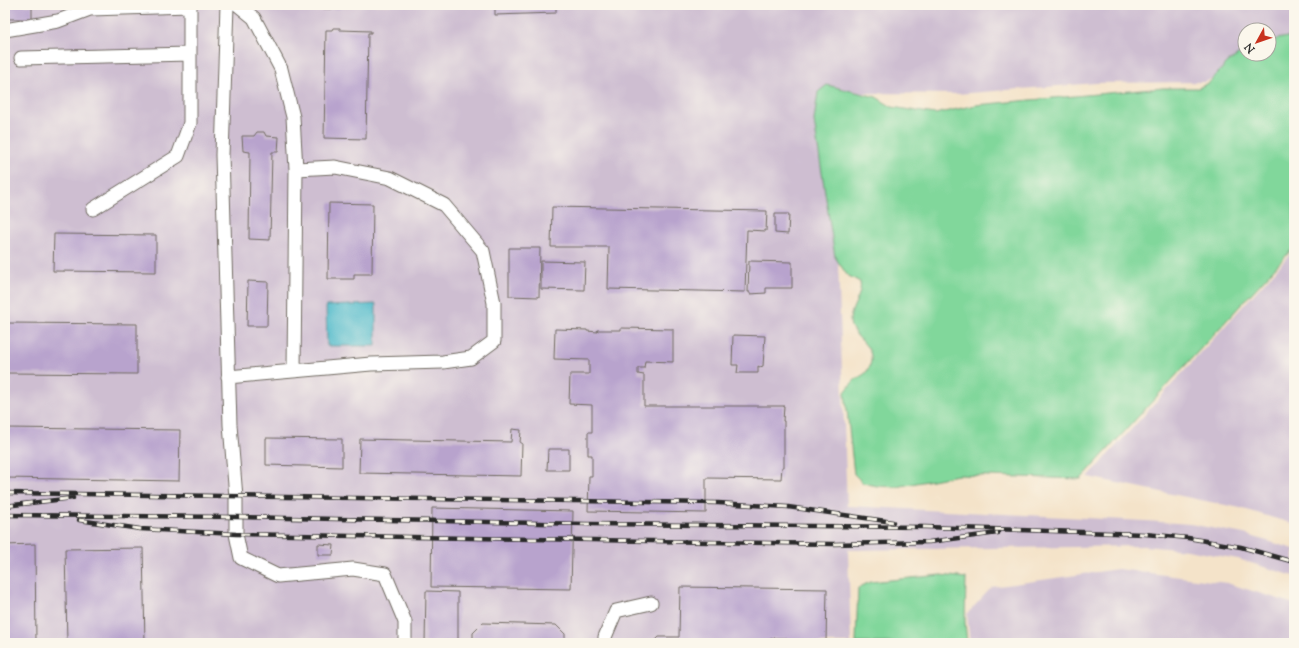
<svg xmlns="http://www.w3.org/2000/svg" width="1299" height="648" viewBox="0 0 1299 648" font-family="'Sorts Mill Goudy',serif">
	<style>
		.industrial { fill: #cebed1 }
		.green { fill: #81d79b; stroke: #568163 }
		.water { fill: #4fbacb; stroke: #3d727b }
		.building { fill: #b8a3cd }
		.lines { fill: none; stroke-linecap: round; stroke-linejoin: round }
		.service-casing { stroke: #716b62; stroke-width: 15 }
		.service { stroke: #fff; stroke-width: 13 }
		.rail-casing { stroke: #2b2b2b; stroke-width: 4.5 }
		.rail { stroke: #fbf7ec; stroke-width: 3; stroke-dasharray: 9; stroke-linecap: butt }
	</style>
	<rect width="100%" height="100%" fill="#fbf7ec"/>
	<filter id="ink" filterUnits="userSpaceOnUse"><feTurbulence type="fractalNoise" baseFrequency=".025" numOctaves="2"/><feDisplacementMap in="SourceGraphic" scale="8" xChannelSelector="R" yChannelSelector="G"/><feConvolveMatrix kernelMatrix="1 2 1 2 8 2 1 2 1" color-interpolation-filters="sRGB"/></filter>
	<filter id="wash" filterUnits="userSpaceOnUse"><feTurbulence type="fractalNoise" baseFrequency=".012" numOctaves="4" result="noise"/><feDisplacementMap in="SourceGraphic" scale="16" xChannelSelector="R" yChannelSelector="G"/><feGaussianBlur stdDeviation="0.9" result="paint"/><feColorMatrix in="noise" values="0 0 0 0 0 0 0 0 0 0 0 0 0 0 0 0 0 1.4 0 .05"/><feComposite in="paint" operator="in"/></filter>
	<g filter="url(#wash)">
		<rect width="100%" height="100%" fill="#f4e3c9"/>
		<path class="industrial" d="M 5,5 L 1294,5 L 1294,38 L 1287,37 L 1269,41 L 1269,30 L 1245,30 L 1245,50 L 1227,63 L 1214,78 L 1205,82 L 1096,83 L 957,94 L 862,93 L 827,85 L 814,121 L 835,256 L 838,260 L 847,506 L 1146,521 L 1190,524 L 1244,534 L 1294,549 L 1294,576 L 1238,559 L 1187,550 L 1144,546 L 848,550 L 851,643 L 5,643 Z
			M 1294,250 L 1294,524 L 1240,508 L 1088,477 Z
			M 1118,569 L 1227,583 L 1294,604 L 1294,643 L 970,643 L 967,614 L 992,587 Z"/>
		<path class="green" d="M 1287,37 L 1294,38 L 1294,247 L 1081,479 L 958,475 L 896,487 L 877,486 L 863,483 L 854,474 L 845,392 C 848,389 851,383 855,380 C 858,377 865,375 867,371 C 883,346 849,339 850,320 C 851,306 863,295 860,282 L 847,275 L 835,257 L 814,121 L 818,92 L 827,85 L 876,97 L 892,107 L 935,114 L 976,105 L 1163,88 L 1198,88 L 1209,83 L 1227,63 L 1245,50 L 1245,54 L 1269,54 L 1269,41 Z
			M 941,575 L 966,578 L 965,622 L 967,643 L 856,643 L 858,588 L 870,582 Z"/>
		<path class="water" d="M 376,304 L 376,346 L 327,346 L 326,306 Z"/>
		<g id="blocks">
			<path class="building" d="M 5,5 L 32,5 L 32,19 L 5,19 Z
				M 270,5 L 340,5 L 340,9 L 270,8 Z
				M 495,5 L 556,5 L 556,13 L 495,15 Z
				M 333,28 L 340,28 L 340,30 L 371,31 L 371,33 L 368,33 L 366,139 L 324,138 L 326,30 L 332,30 Z
				M 257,132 L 264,132 L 266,136 L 279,137 L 278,152 L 272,152 L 270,240 L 249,239 L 250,152 L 243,151 L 242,136 L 254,136 Z
				M 329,203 L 373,204 L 372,274 L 354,274 L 354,279 L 328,279 Z
				M 552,207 L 767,211 L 766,231 L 747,230 L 745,292 L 608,289 L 609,247 L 551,247 Z
				M 775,214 L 789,214 L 788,234 L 775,233 Z
				M 54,234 L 156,235 L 156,272 L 53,271 Z
				M 509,248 L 540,248 L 539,297 L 509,296 Z
				M 541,261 L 585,262 L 584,290 L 541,289 Z
				M 749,261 L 792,262 L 792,288 L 766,288 L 766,293 L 750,294 L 750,292 L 748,292 Z
				M 248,281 L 268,282 L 267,326 L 247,326 Z
				M 5,323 L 137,324 L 137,374 L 5,373 Z
				M 621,328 L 673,329 L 673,362 L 645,361 L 644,368 L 638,368 L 638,374 L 644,375 L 644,406 L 784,406 L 783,421 L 784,421 L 784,467 L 782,467 L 781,479 L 706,478 L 706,513 L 588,511 L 589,476 L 592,476 L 592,455 L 588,455 L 588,432 L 592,432 L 592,405 L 569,404 L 570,374 L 589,374 L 589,360 L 554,359 L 555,329 L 587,330 L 587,331 L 598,332 L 597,330 L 621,330 Z
				M 733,335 L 765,336 L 763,366 L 760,367 L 758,366 L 758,373 L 737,373 L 738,365 L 732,365 Z
				M 5,428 L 180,430 L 179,481 L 5,478 Z
				M 512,429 L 521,430 L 520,443 L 522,443 L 521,476 L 359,473 L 360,439 L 511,442 Z
				M 266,438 L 342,439 L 342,467 L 266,465 Z
				M 548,449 L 569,449 L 569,470 L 547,470 Z
				M 432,508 L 573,511 L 571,589 L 431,587 Z
				M 35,544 L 36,643 L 5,643 L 5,545 Z
				M 318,544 L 334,545 L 333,555 L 318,555 Z
				M 143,548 L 145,643 L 67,643 L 65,549 Z
				M 680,587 L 827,589 L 826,643 L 787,643 L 787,638 L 771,638 L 771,643 L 653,643 L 659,637 L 679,637 Z
				M 426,591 L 458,592 L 458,643 L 425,643 Z
				M 483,623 L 556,625 L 565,634 L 565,643 L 473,643 L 473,633 Z"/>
		</g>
	</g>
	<g filter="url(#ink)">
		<use href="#blocks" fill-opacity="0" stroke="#716b62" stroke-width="1"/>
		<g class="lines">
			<defs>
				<path id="service" d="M 227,5 L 222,155 L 230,425 L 236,497 L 236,534 L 241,558 L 278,576 L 353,569 L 385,574 L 405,622 L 405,643
					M 238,5 L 254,18 L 281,69 L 293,117 L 296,169 L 294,371
					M 5,30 L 58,21 L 90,9 L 190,6
					M 21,58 L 190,54
					M 93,209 L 178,156 L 190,123 L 190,5
					M 228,377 L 371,364 L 443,362 L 471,358 L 494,341 L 494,303 L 483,251 L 444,205 L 390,178 L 335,167 L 296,169
					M 605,643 L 605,637 L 616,611 L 651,603"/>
			</defs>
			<use href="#service" class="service-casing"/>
			<use href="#service" class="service"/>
			<defs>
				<path id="rail" d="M 5,493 L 718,503 L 788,507 L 893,522
					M 5,506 L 73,498
					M 5,515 L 237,517 L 586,524 L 925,527 L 1145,534 L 1188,538 L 1241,547 L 1294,562
					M 79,520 L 140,529 L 236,534 L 833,544 L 929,542 L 998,533"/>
			</defs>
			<use href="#rail" class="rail-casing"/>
			<use href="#rail" class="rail"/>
		</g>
	</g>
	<rect width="1299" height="648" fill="none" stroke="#fbf7ec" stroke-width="20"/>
	<g transform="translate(1257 42) rotate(230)"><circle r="19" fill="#fbf7ec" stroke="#a8a59f"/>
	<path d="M0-3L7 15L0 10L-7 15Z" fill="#c8321e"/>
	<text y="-6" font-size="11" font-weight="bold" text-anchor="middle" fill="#2b2b2b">N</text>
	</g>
</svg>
